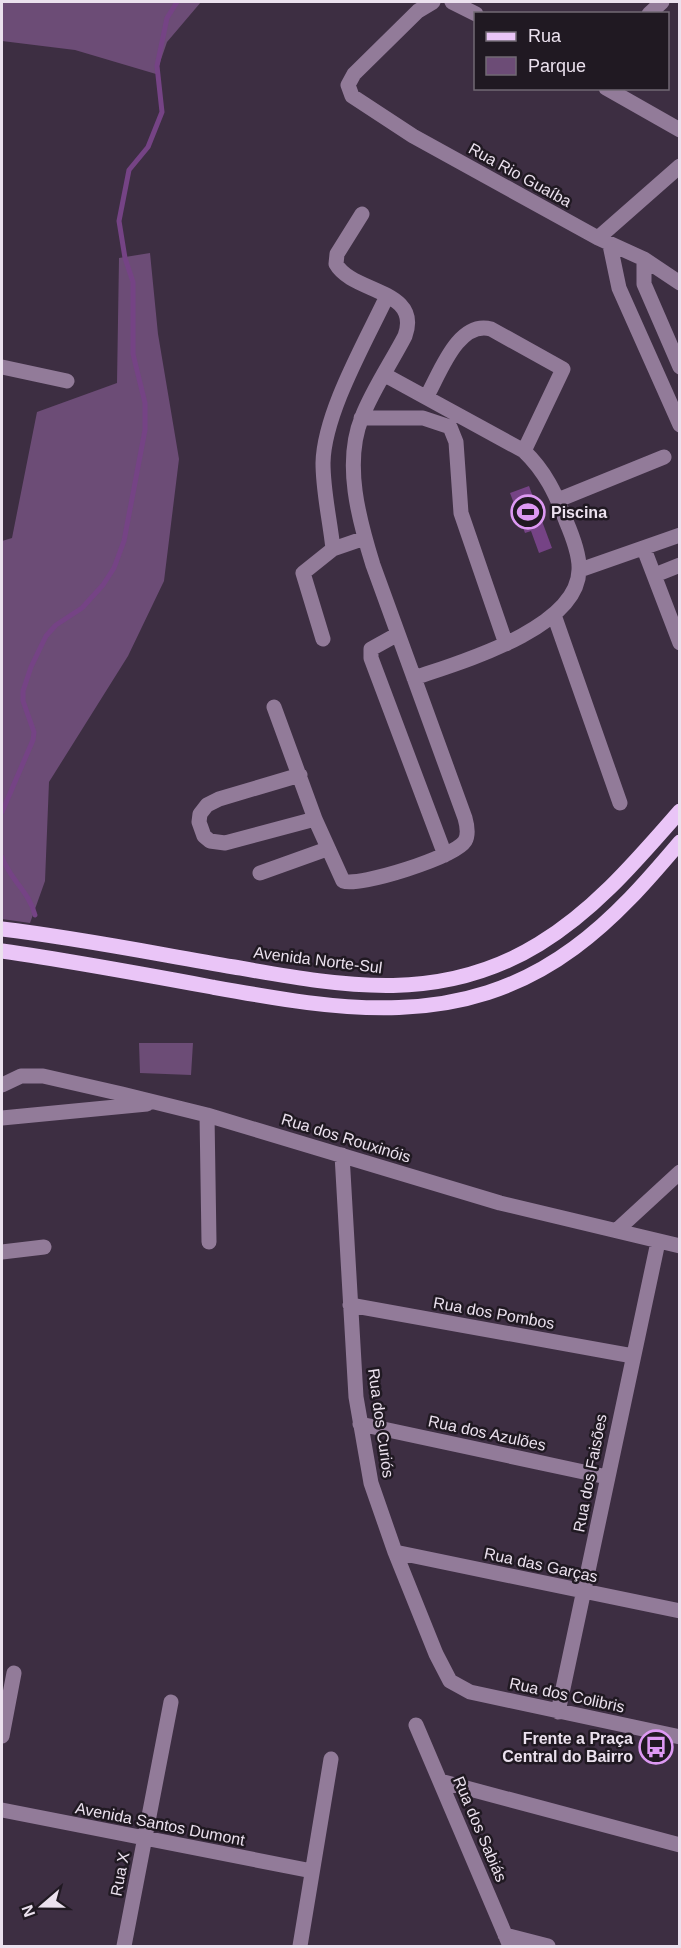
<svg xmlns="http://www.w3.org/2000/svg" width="681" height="1948" viewBox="0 0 681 1948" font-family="Helvetica,sans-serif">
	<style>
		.green { fill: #6c4c76 }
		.water { fill: #754385 }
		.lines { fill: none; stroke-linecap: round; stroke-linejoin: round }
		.stream { stroke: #754385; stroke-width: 5 }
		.minor { stroke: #927b99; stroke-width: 15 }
		.major { stroke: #eac5f7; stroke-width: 15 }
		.labels { text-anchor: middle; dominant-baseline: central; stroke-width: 5; stroke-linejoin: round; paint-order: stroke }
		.street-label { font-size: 16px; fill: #ebe1ee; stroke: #201922 }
		.poi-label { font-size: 16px; font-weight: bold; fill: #ebe1ee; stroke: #201922; text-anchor: start }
	</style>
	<rect width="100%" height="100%" fill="#3d2e42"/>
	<path class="green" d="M 2,2 L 201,2 L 167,42 L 156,74 L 75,50 L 2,41 Z
		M 150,253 L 158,334 L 179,459 L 164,581 L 128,656 L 49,782 L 45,881 L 30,923 L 2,919 L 2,541 L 12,538 L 37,412 L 117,383 L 119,258 Z
		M 139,1043 L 193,1043 L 191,1075 L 140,1073 Z"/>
	<path class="water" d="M 529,486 L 552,548 L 539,553 L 531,531 L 525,533 L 510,493 Z"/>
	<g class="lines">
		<path class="stream" d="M 2,812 L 33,740 L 34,732 L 23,701 L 23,691 L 31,667 L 46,636 L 56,625 L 82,608 L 103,585 L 114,568 L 124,541 L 145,430 L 145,403 L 133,354 L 133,282 L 125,258 L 119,221 L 129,170 L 148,147 L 162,112 L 157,66 L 167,18 L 177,2
			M 2,857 C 10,880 29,891 35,915"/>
		<path class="minor" d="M 433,2 L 418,11 L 354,74 L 348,85 L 352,96 L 413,136 L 598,238 L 644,259 L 680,283
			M 452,2 L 476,14
			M 649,14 L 662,2
			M 606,88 L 680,130
			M 598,238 L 680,166
			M 610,245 L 619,288 L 680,425
			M 644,259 L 644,284 L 680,367
			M 2,367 L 67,381
			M 385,375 L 524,451 C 545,471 556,494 566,521 C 572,535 580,555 579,570 C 578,629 458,663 414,678
			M 427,396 C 440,373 458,320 491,329 L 563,369 L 524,451
			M 361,418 L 423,418 L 450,427 L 456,442 L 461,513 L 506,644
			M 558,500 L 664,457
			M 365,538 L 333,549 C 330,520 323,492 323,463 C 324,413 366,341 387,296
			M 644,549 L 680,643
			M 580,570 L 680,535
			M 655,575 L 680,565
			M 554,615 L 620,803
			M 398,634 L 371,649 L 371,658 L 445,855
			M 323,639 L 303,573 L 333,549
			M 274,707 L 315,819 L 343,881 C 360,887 455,857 465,841 C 469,834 467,825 465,818 L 373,565 C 359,520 343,463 362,417 C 373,389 391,363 405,336 C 422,289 352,293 336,264 L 337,254 L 362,214
			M 300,775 L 219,799 L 207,805 L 200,814 L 199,822 L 204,836 L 210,841 L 225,843 L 315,819
			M 260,873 L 327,849
			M 2,1085 L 21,1076 L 43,1076 L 122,1094 L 207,1115 L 500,1203 L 680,1246
			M 207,1115 L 209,1242
			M 2,1118 L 147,1104
			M 342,1155 L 356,1397 L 371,1483 L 395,1552 L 436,1654 L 450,1681 L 470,1692 L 680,1737
			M 617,1230 L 680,1172
			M 2,1252 L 44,1247
			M 350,1305 L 633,1356
			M 360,1424 L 607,1477
			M 395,1552 L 680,1611
			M 558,1712 L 658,1242
			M 416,1725 L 510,1946
			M 2,1736 L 14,1673
			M 440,1781 L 680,1845
			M 2,1810 L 312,1871
			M 505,1935 L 548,1946
			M 124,1946 L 171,1702
			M 300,1946 L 331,1759"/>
		<path class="major" d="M 2,929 C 79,938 157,954 234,967 C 342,986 440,1005 539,944 C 595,910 637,860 680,811
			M 2,951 C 72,961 142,974 212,987 C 340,1010 460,1032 574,948 C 615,918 647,881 680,842"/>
	</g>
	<defs>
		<symbol id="stadium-ring" viewBox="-11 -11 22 22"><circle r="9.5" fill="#201922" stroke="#dd99f3" stroke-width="1.5"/><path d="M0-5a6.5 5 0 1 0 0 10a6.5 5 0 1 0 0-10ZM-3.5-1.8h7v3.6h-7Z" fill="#dd99f3"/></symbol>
		<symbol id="bus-ring" viewBox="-11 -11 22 22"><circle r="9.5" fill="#201922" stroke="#dd99f3" stroke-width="1.5"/><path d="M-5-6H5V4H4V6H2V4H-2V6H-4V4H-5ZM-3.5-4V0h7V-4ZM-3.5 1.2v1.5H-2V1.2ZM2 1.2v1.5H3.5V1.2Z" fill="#dd99f3"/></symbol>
	</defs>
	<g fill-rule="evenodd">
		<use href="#stadium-ring" x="509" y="493" width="38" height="38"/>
		<use href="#bus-ring" x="637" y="1728" width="38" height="38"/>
	</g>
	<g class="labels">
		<g class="street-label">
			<text transform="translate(520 175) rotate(29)">Rua Rio Guaíba</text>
			<text transform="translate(318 960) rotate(7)">Avenida Norte-Sul</text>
			<text transform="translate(346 1138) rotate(17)">Rua dos Rouxinóis</text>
			<text transform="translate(494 1313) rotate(10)">Rua dos Pombos</text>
			<text transform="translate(381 1423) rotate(82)">Rua dos Curiós</text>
			<text transform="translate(487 1433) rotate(12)">Rua dos Azulões</text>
			<text transform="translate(590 1473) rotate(-79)">Rua dos Faisões</text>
			<text transform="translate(541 1565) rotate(12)">Rua das Garças</text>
			<text transform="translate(567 1695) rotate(12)">Rua dos Colibris</text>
			<text transform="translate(160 1824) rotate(11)">Avenida Santos Dumont</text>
			<text transform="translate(480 1829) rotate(67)">Rua dos Sabiás</text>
			<text transform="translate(120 1874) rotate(-79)">Rua X</text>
		</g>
		<g class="poi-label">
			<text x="551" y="512">Piscina</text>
			<text x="633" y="1738" text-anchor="end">Frente a Praça<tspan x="633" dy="18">Central do Bairro</tspan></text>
		</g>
	</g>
	<rect width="681" height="1948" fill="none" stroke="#ebe1ee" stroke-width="6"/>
	<rect x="474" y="12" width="195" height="78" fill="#201922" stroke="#716974" stroke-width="1.5"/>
	<rect x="486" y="32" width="30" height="9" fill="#eac5f7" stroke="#716974" stroke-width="1.5"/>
	<text x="528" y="42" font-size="18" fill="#ebe1ee">Rua</text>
	<rect x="486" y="57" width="30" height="18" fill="#6c4c76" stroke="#716974" stroke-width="1.5"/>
	<text x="528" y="72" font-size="18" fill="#ebe1ee">Parque</text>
	<g transform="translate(42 1906) rotate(250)" stroke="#201922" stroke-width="4.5" paint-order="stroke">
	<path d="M0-4.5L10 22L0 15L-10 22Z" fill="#ebe1ee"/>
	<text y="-9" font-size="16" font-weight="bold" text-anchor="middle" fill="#ebe1ee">N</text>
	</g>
</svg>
